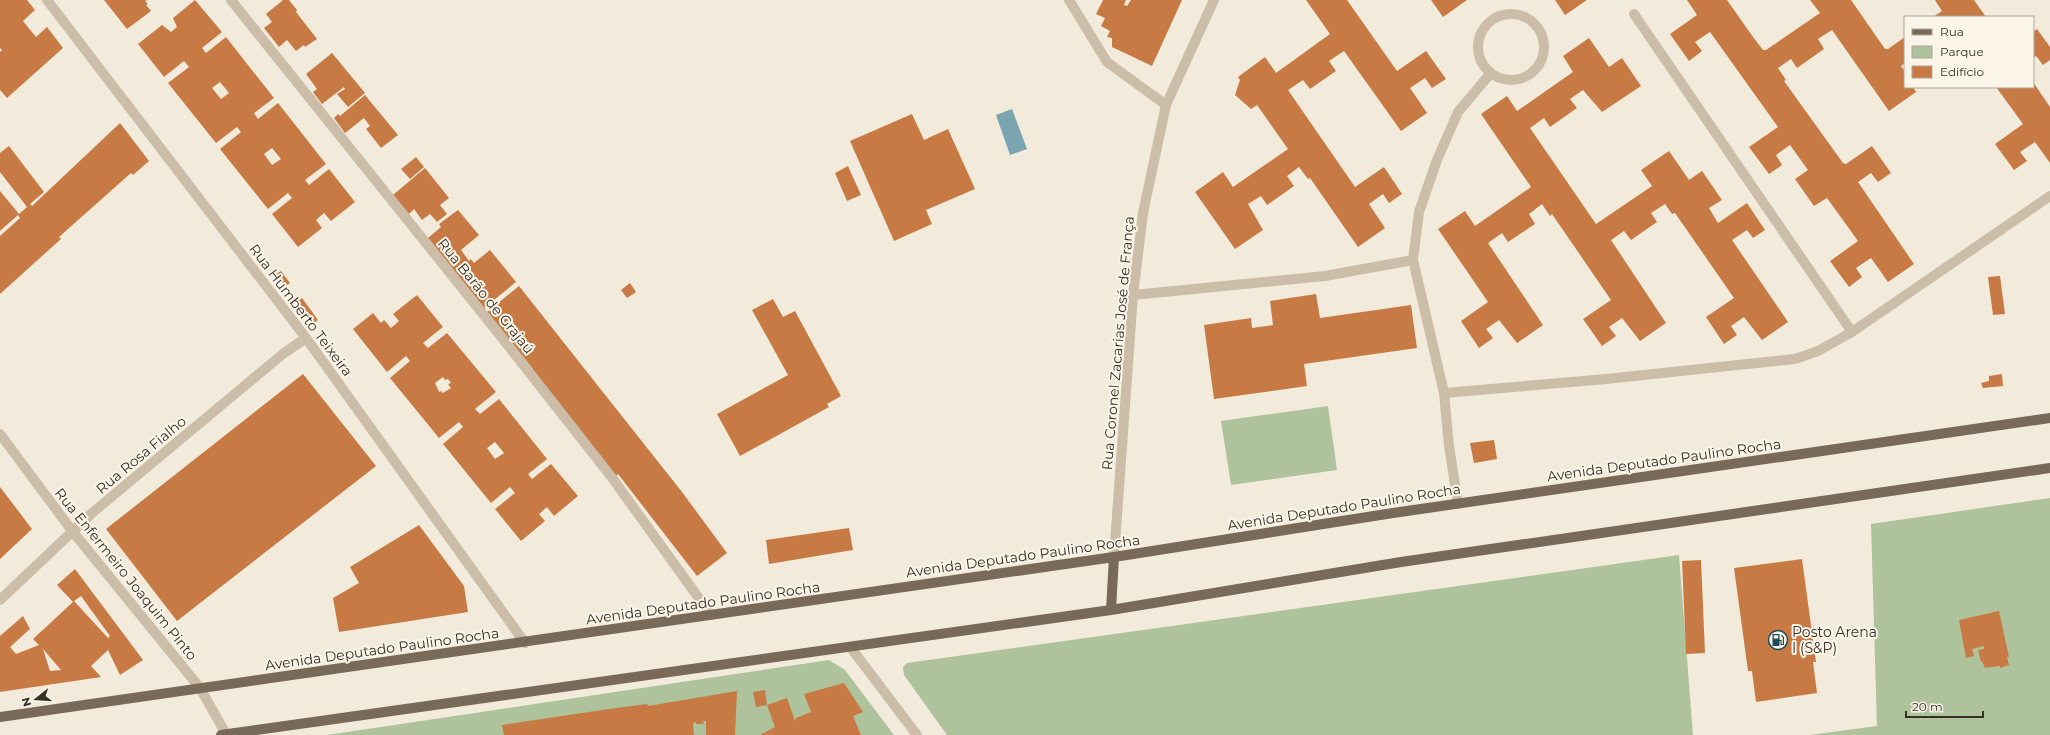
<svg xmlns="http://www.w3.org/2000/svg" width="2050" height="735" viewBox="0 0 2050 735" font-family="Montserrat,sans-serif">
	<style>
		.green { fill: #aec29b }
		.water { fill: #7aa5b0 }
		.building { fill: #c87a44; fill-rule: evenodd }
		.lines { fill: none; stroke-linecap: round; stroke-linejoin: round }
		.minor { stroke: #cbbda7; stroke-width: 10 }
		.major { stroke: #796959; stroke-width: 10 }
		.labels { text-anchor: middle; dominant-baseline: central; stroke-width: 4; stroke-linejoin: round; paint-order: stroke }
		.street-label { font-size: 14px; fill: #372f28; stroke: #faf5e8 }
		.poi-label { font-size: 14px; fill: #372f28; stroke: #faf5e8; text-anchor: start }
	</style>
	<rect width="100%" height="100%" fill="#f2ebdb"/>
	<path class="green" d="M 1328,406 L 1337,470 L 1231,485 L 1221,421 Z
		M 2050,498 L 2050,735 L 1810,735 L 1877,726 L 1871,524 Z
		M 1679,555 L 1693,735 L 947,735 L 904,675 L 903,667 L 907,663 Z
		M 829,660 L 845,670 L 894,735 L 327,735 Z"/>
	<path class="water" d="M 1012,109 L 1027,149 L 1010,155 L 996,115 Z"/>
	<path class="building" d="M 0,0 L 27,0 L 35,10 L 23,21 L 36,37 L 47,27 L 63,48 L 7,98 L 0,90 L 0,52 L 2,50 L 0,48 Z
		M 104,0 L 147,0 L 145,1 L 148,4 L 146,5 L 151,11 L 127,29 Z
		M 195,0 L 222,32 L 202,48 L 206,53 L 226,37 L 274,98 L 254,113 L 258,119 L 278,103 L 326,164 L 305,180 L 309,185 L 329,169 L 355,202 L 331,221 L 324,213 L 316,220 L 322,228 L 298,247 L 272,214 L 292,198 L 288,193 L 268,209 L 220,149 L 241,132 L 237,127 L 216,143 L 168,83 L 189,67 L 184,61 L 164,77 L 138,44 L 162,25 L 171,32 L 177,27 L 173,18 ZM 220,82 L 229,93 L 221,99 L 212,88 ZM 272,148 L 281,159 L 272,165 L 264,154 Z
		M 283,0 L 289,0 L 297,10 L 296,12 L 317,39 L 305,47 L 304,45 L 296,51 L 287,40 L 279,47 L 264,28 L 272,22 L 266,14 Z
		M 1103,0 L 1126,0 L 1124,5 L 1127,6 L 1131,0 L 1182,0 L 1152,66 L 1112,47 L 1112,38 L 1107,37 L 1110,31 L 1101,26 L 1105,18 L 1096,14 Z
		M 1306,0 L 1347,0 L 1397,71 L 1426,51 L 1446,79 L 1432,88 L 1425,78 L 1410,88 L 1427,113 L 1401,131 L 1344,51 L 1329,61 L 1336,71 L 1310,89 L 1303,80 L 1288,90 L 1355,187 L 1384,167 L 1402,194 L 1389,203 L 1383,194 L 1369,204 L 1385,228 L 1358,247 L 1310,178 L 1308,179 L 1299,167 L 1287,176 L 1294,186 L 1267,205 L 1261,196 L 1248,204 L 1263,230 L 1235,249 L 1195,192 L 1223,172 L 1233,187 L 1288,149 L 1257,105 L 1251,109 L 1235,95 L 1240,80 L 1238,77 L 1265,57 L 1276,73 L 1330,34 Z
		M 1431,0 L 1467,0 L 1443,17 Z
		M 1555,0 L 1587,0 L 1565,15 Z
		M 1687,0 L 1727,0 L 1753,37 L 1763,50 L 1766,50 L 1820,13 L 1810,0 L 1851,0 L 1885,49 L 1888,49 L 1905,37 L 1905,63 L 1901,66 L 1905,72 L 1905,87 L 1913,87 L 1916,92 L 1889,111 L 1832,30 L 1818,39 L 1824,49 L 1797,68 L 1791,59 L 1778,68 L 1786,80 L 1784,81 L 1843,163 L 1846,164 L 1872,146 L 1891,173 L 1878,182 L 1871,173 L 1858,182 L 1914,264 L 1888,282 L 1871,258 L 1856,268 L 1862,277 L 1849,287 L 1830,261 L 1858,241 L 1827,198 L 1814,206 L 1795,179 L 1808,170 L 1790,145 L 1776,155 L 1782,165 L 1769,174 L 1749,147 L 1778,127 L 1710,32 L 1695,42 L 1702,51 L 1689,61 L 1670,34 L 1697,15 Z
		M 1935,0 L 1974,0 L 1986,17 L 1933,17 L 1942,11 Z
		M 2037,29 L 2050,47 L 2050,60 L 2043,65 L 2036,56 L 2033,58 L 2033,32 Z
		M 1589,38 L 1609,67 L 1622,58 L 1641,86 L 1602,112 L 1583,90 L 1570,99 L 1577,108 L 1550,127 L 1544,118 L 1530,128 L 1596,224 L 1652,186 L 1641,170 L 1669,151 L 1689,180 L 1702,171 L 1722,200 L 1709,208 L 1718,223 L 1747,203 L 1765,230 L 1753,238 L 1747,230 L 1732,240 L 1788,322 L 1762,340 L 1744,317 L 1731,326 L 1737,335 L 1724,344 L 1706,317 L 1734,298 L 1675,213 L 1672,214 L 1665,204 L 1651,213 L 1657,222 L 1631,240 L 1624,231 L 1611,240 L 1666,323 L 1640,341 L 1622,318 L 1609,327 L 1616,336 L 1602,346 L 1583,319 L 1611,300 L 1552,214 L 1550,216 L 1542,204 L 1529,214 L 1535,224 L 1508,242 L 1502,233 L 1488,243 L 1543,325 L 1517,343 L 1499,320 L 1486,329 L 1493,338 L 1479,348 L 1461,321 L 1488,302 L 1438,229 L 1465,211 L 1475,226 L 1531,187 L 1481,114 L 1507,96 L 1517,111 L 1573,72 L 1563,56 Z
		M 332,53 L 365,93 L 348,107 L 337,94 L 345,89 L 344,87 L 322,104 L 313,92 L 317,89 L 306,74 Z
		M 2033,82 L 2050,107 L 2050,163 L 2035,142 L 2020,152 L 2027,161 L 2014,170 L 1995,144 L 2023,124 L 1996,87 L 2033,87 Z
		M 365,95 L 398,135 L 381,148 L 366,129 L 370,126 L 364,118 L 345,133 L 334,118 L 338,114 L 340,116 Z
		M 912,114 L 924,140 L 948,129 L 975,189 L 926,210 L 932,224 L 894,241 L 850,141 Z
		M 120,123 L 149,161 L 133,175 L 131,173 L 59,237 L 61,239 L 0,294 L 0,236 L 20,218 L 18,215 L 0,231 L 0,191 L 19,214 L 27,207 L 0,172 L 0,153 L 9,146 L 44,192 L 30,204 L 32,206 Z
		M 416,157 L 424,167 L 410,179 L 401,169 Z
		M 848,166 L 861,195 L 847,201 L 835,173 Z
		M 425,168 L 449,198 L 440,205 L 447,214 L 437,222 L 430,214 L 422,220 L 414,209 L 409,214 L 393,195 Z
		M 458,210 L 479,235 L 461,250 L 469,261 L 471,259 L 474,263 L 490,250 L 516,282 L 484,308 L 428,238 L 441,227 L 439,224 Z
		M 281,271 L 290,283 L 285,287 L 276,274 Z
		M 2000,276 L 2005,314 L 1993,315 L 1988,277 Z
		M 630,283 L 636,292 L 627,298 L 621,290 Z
		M 519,286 L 682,492 L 727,553 L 697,576 L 618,474 L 616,476 L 531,370 L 533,369 L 487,312 Z
		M 1316,294 L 1320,318 L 1411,305 L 1417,348 L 1304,364 L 1307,386 L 1214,399 L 1204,325 L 1251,318 L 1252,328 L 1273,325 L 1270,301 Z
		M 417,295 L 443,327 L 423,343 L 428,348 L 447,333 L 496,392 L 475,409 L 480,414 L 499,399 L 547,459 L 528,474 L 532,479 L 551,464 L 578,496 L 554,516 L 547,507 L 539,514 L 545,521 L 521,541 L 495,509 L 515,493 L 510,487 L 491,503 L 443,444 L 463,427 L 459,422 L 439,438 L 390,378 L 410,361 L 406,356 L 387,372 L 353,329 L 373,313 L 381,323 L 384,320 L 391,328 L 399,321 L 393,314 ZM 443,377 L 445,380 L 448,379 L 451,383 L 448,384 L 451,388 L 443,393 L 441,391 L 439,392 L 435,383 ZM 495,442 L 504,453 L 495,459 L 487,448 Z
		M 302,298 L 318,320 L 313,324 L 297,302 Z
		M 773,299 L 783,317 L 795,311 L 841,396 L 827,404 L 829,407 L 740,456 L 717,414 L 788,375 L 752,310 Z
		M 303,374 L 376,466 L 177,621 L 106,529 Z
		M 2002,374 L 2003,386 L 1983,388 L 1981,383 L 1989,381 L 1989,376 Z
		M 1494,440 L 1497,459 L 1474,463 L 1470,443 Z
		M 0,487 L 32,529 L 0,559 Z
		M 419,525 L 464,586 L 468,612 L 339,632 L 333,598 L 359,583 L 350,567 Z
		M 849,528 L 853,550 L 769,564 L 766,540 Z
		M 1802,559 L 1816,662 L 1813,662 L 1817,693 L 1756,702 L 1752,671 L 1748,671 L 1734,568 Z
		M 1701,560 L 1705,653 L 1686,654 L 1682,561 Z
		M 75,569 L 143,660 L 120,675 L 108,650 L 91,666 L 101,677 L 0,692 L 0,636 L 23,616 L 30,629 L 10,647 L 16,654 L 39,645 L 33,639 L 73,602 L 57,585 ZM 81,596 L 110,636 L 108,638 L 74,601 ZM 43,649 L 61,670 L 50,671 Z
		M 1999,611 L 2009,657 L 2007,657 L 2009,665 L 2000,668 L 2000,666 L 1985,668 L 1982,661 L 1981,662 L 1978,650 L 1984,649 L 1984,646 L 1972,649 L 1974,656 L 1966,658 L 1959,620 Z
		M 844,683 L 863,712 L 853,716 L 861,735 L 760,735 L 775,727 L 767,705 L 787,698 L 795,721 L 796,718 L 811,712 L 804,694 Z
		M 765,690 L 767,705 L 756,707 L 753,692 Z
		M 737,691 L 735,735 L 706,735 L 706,721 L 703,721 L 704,724 L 696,724 L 696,722 L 693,723 L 694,735 L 504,735 L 502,725 L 609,709 L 647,704 L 648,706 Z"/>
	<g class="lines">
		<path class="minor" d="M 47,0 L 306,338 L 525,643
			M 231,0 L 499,334 L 613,479 L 711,615
			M 1069,0 L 1107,62 L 1166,105
			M1478 47a33 33 0 1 1 66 0a33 33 0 1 1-66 0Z
			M 1634,14 L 1852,332
			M 1413,260 L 1419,212 L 1437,160 L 1458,112 L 1490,74
			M 1133,295 L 1325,276 L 1413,260 L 1444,393 L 1449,446 L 1458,504
			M 1444,393 L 1606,379 L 1795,359 L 1818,351 L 1852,332 L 2050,196
			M 0,434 L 73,532 L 200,688 L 226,734
			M 1114,557 L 1133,295 L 1143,213 L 1166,105 L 1214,0
			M 0,600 L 92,513 L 284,353 L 306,338
			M 851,648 L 917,735"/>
		<path class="major" d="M 1111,610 L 1114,557
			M 0,717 L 1114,557 L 1393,513 L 2050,418
			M 221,735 L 1111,610 L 1401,562 L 2050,468"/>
	</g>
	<defs>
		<symbol id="fuel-ring" viewBox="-11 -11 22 22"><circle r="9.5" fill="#faf5e8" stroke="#1c4b59" stroke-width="1.5"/><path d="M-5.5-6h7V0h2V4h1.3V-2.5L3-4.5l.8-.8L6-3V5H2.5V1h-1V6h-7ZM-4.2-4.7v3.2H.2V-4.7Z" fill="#1c4b59"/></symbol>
	</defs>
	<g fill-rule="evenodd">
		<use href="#fuel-ring" x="1767" y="629" width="22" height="22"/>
	</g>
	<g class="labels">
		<g class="street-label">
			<text transform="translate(486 296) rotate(51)">Rua Barão de Grajaú</text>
			<text transform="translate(301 310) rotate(53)">Rua Humberto Teixeira</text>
			<text transform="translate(1118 343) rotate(-85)">Rua Coronel Zacarias José de França</text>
			<text transform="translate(141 455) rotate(-40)">Rua Rosa Fialho</text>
			<text transform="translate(1664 460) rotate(-8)">Avenida Deputado Paulino Rocha</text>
			<text transform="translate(1344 507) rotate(-9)">Avenida Deputado Paulino Rocha</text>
			<text transform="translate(1023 556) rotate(-8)">Avenida Deputado Paulino Rocha</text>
			<text transform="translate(126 574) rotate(51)">Rua Enfermeiro Joaquim Pinto</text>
			<text transform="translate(703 603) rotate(-8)">Avenida Deputado Paulino Rocha</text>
			<text transform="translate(382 649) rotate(-8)">Avenida Deputado Paulino Rocha</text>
		</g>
		<g class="poi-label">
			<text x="1792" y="632">Posto Arena<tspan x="1792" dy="16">I (S&amp;P)</tspan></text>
		</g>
	</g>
	<rect x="1904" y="16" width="130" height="72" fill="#faf5e8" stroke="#aca69b"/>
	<rect x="1912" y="29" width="20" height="6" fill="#796959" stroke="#aca69b"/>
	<text x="1940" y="36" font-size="12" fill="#372f28">Rua</text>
	<rect x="1912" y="46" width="20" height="12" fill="#aec29b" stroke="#aca69b"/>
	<text x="1940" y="56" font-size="12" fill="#372f28">Parque</text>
	<rect x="1912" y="66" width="20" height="12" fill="#c87a44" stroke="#aca69b"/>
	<text x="1940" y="76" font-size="12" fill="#372f28">Edifício</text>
	<g transform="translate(36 699) rotate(253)" stroke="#faf5e8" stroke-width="3" paint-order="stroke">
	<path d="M0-3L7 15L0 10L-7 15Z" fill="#372f28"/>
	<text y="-6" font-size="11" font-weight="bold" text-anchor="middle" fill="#372f28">N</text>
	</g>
	<path d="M1906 711v6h77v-6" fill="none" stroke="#372f28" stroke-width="2"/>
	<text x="1912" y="711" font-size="12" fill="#372f28" stroke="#faf5e8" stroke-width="3" paint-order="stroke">20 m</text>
</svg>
